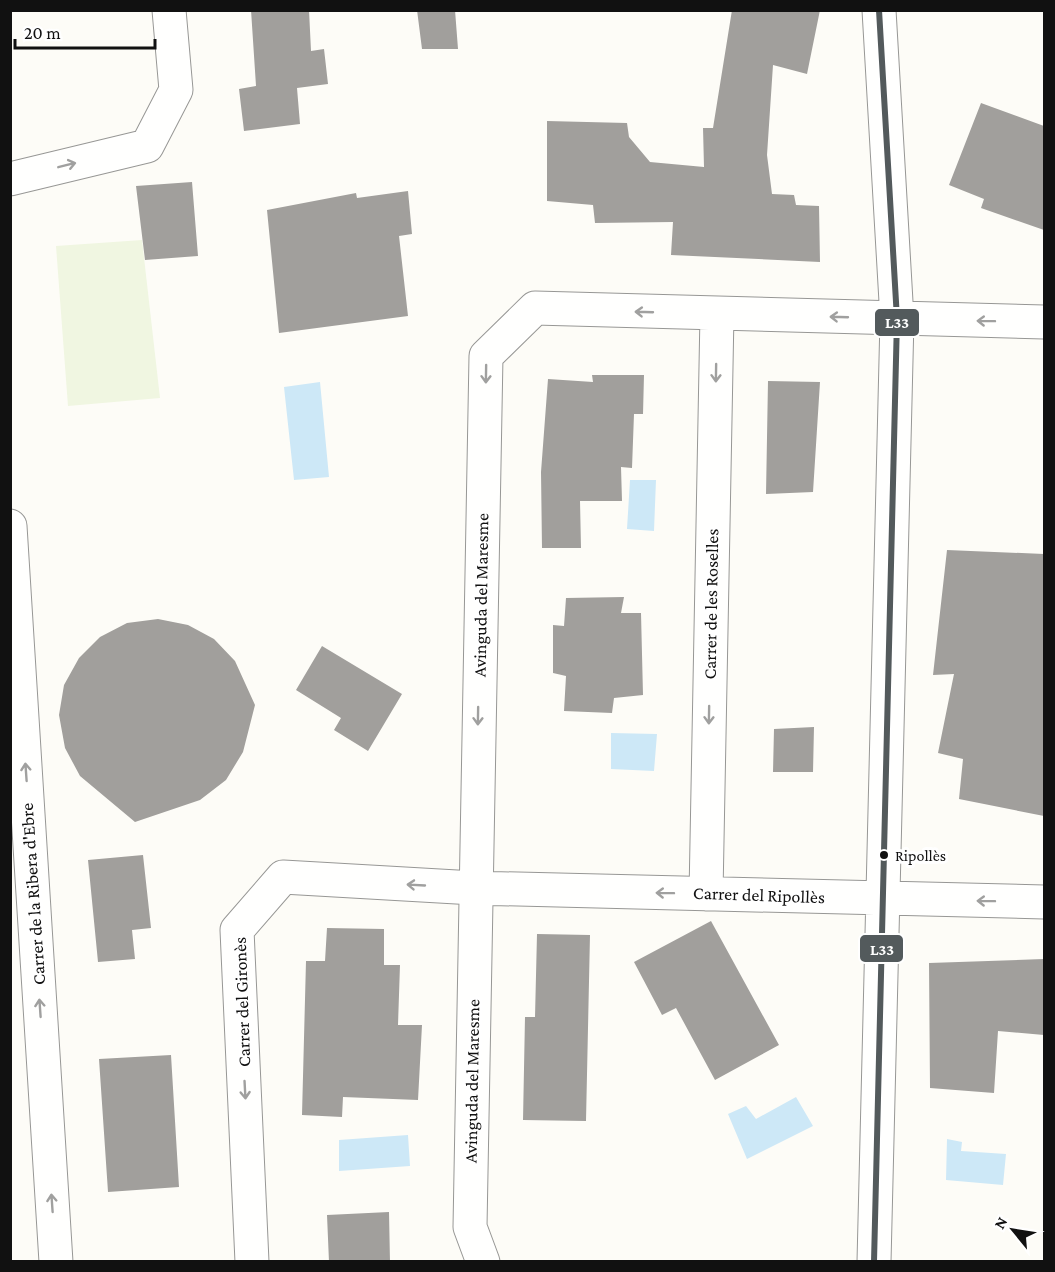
<svg xmlns="http://www.w3.org/2000/svg" width="1055" height="1272" viewBox="0 0 1055 1272" font-family="'Crimson Pro',serif">
	<style>
		.pitch { fill: #f0f6e1 }
		.water { fill: #cde8f7 }
		.building { fill: #a19f9c }
		.lines { fill: none; stroke-linecap: round; stroke-linejoin: round }
		.street-casing { stroke: #979795; stroke-width: 35 }
		.street { stroke: #fffffe; stroke-width: 33 }
		.bus-1-casing { stroke: #fff; stroke-width: 10 }
		.bus-1 { stroke: #535a5c; stroke-width: 6 }
		.oneway { stroke: #a0a09f }
		.bus-dot { fill: #111; stroke: #fff; stroke-width: 2 }
		.labels { text-anchor: middle; dominant-baseline: central; stroke-width: 6; stroke-linejoin: round; paint-order: stroke }
		.bus-label { font-size: 16px; fill: #111; stroke: #fff; text-anchor: start }
		.street-label { font-size: 18px; fill: #111; stroke: #fff }
		.line-badge { stroke: #fff; stroke-width: 2 }
		.badge-label { font-size: 16px; text-anchor: middle; font-weight: bold; fill: #fff }
	</style>
	<rect width="100%" height="100%" fill="#fdfcf7"/>
	<path class="pitch" d="M 142,240 L 160,398 L 68,406 L 56,246 Z"/>
	<path class="water" d="M 320,382 L 329,477 L 294,480 L 284,387 Z
		M 630,480 L 656,480 L 654,531 L 627,529 Z
		M 611,733 L 657,734 L 654,771 L 611,769 Z
		M 796,1097 L 813,1126 L 747,1159 L 728,1114 L 746,1106 L 756,1119 Z
		M 408,1135 L 410,1166 L 339,1171 L 339,1140 Z
		M 947,1139 L 962,1142 L 961,1151 L 1006,1154 L 1003,1185 L 946,1180 Z"/>
	<path class="building" d="M 251,10 L 309,10 L 311,51 L 324,49 L 328,84 L 297,88 L 300,124 L 244,131 L 239,89 L 256,86 Z
		M 417,10 L 455,10 L 458,49 L 422,49 Z
		M 732,10 L 820,10 L 807,74 L 773,65 L 767,155 L 772,194 L 794,195 L 796,205 L 819,206 L 820,262 L 671,255 L 673,222 L 595,223 L 593,205 L 547,201 L 547,121 L 627,123 L 629,137 L 650,162 L 704,167 L 703,128 L 713,128 Z
		M 981,103 L 1044,126 L 1044,230 L 981,208 L 984,199 L 949,185 Z
		M 192,182 L 198,256 L 145,260 L 136,186 Z
		M 408,191 L 412,234 L 399,236 L 408,316 L 279,333 L 267,210 L 356,193 L 357,198 Z
		M 592,375 L 644,375 L 643,414 L 634,414 L 632,468 L 621,467 L 622,501 L 580,501 L 581,548 L 542,548 L 541,472 L 548,379 L 593,382 Z
		M 768,381 L 820,382 L 813,492 L 766,494 Z
		M 947,550 L 1044,554 L 1044,816 L 959,799 L 963,759 L 938,753 L 954,674 L 933,675 Z
		M 624,597 L 621,613 L 641,613 L 643,695 L 614,698 L 612,713 L 564,711 L 566,676 L 553,673 L 553,625 L 564,626 L 566,598 Z
		M 158,619 L 188,625 L 214,639 L 235,661 L 255,705 L 243,752 L 226,780 L 200,800 L 135,822 L 80,776 L 65,748 L 59,715 L 64,685 L 79,658 L 100,637 L 127,623 Z
		M 322,646 L 402,694 L 368,751 L 334,730 L 341,718 L 296,690 Z
		M 814,727 L 813,772 L 773,772 L 774,729 Z
		M 143,855 L 151,928 L 132,930 L 135,959 L 98,962 L 88,860 Z
		M 711,921 L 779,1045 L 715,1080 L 676,1008 L 662,1015 L 634,962 Z
		M 327,928 L 384,929 L 384,965 L 400,965 L 398,1025 L 422,1025 L 418,1100 L 343,1097 L 342,1117 L 302,1115 L 306,961 L 325,961 Z
		M 537,934 L 590,935 L 586,1121 L 523,1120 L 525,1017 L 535,1017 Z
		M 1044,959 L 1044,1035 L 998,1031 L 994,1093 L 930,1088 L 929,963 Z
		M 171,1055 L 179,1187 L 108,1192 L 99,1059 Z
		M 389,1212 L 390,1262 L 329,1262 L 327,1215 Z"/>
	<g class="lines">
		<defs>
			<path id="street" d="M 10,179 L 147,146 L 176,90 L 169,10
				M 10,526 L 56,1262
				M 706,894 L 717,314
				M 252,1262 L 237,930 L 283,877 L 474,888 L 1044,902
				M 483,1262 L 470,1227 L 486,356 L 535,308 L 1044,322
				M 874,1262 L 897,319 L 879,10"/>
		</defs>
		<use href="#street" class="street-casing"/>
		<use href="#street" class="street"/>
		<defs>
			<path id="bus-1" d="M 874,1262 L 897,319 L 879,10"/>
		</defs>
		<use href="#bus-1" class="bus-1-casing"/>
		<use href="#bus-1" class="bus-1"/>
	</g>
	<defs><path id="oneway-shaft" d="M-6 0H5M1.5-3L5.5 0L1.5 3" fill="none" stroke-width="1.6" stroke-linecap="round" stroke-linejoin="round" transform="scale(1.5)"/></defs>
	<g class="oneway">
		<use href="#oneway-shaft" transform="translate(67 165) rotate(-14)"/>
		<use href="#oneway-shaft" transform="translate(644 312) rotate(-178)"/>
		<use href="#oneway-shaft" transform="translate(839 317) rotate(-178)"/>
		<use href="#oneway-shaft" transform="translate(986 321) rotate(-179)"/>
		<use href="#oneway-shaft" transform="translate(716 373) rotate(91)"/>
		<use href="#oneway-shaft" transform="translate(486 374) rotate(91)"/>
		<use href="#oneway-shaft" transform="translate(709 715) rotate(91)"/>
		<use href="#oneway-shaft" transform="translate(478 716) rotate(91)"/>
		<use href="#oneway-shaft" transform="translate(26 772) rotate(-94)"/>
		<use href="#oneway-shaft" transform="translate(416 885) rotate(-177)"/>
		<use href="#oneway-shaft" transform="translate(665 893) rotate(-179)"/>
		<use href="#oneway-shaft" transform="translate(986 901) rotate(-179)"/>
		<use href="#oneway-shaft" transform="translate(40 1008) rotate(-94)"/>
		<use href="#oneway-shaft" transform="translate(245 1090) rotate(87)"/>
		<use href="#oneway-shaft" transform="translate(52 1203) rotate(-94)"/>
	</g>
	<circle class="bus-dot" cx="884" cy="855" r="5"/>
	<g class="labels">
		<g class="bus-label">
			<text x="895" y="855">Ripollès</text>
		</g>
		<g class="street-label">
			<text transform="translate(481 595) rotate(-89)">Avinguda del Maresme</text>
			<text transform="translate(711 604) rotate(-89)">Carrer de les Roselles</text>
			<text transform="translate(33 894) rotate(-94)">Carrer de la Ribera d'Ebre</text>
			<text transform="translate(759 895) rotate(2)">Carrer del Ripollès</text>
			<text transform="translate(242 1002) rotate(-92)">Carrer del Gironès</text>
			<text transform="translate(472 1081) rotate(-89)">Avinguda del Maresme</text>
		</g>
	</g>
	<g class="line-badge">
		<rect x="874" y="308" width="46" height="29" rx="6" fill="#535a5c"/>
		<rect x="859" y="934" width="45" height="29" rx="6" fill="#535a5c"/>
	</g>
	<g class="badge-label">
		<text x="897" y="328">L33</text>
		<text x="882" y="955">L33</text>
	</g>
	<rect width="1055" height="1272" fill="none" stroke="#111111" stroke-width="24"/>
	<g transform="translate(1013 1230) rotate(300)" stroke="#ffffff" stroke-width="4.5" paint-order="stroke">
	<path d="M0-4.5L10 22L0 15L-10 22Z" fill="#111111"/>
	<text y="-9" font-size="16" font-weight="bold" text-anchor="middle" fill="#111111">N</text>
	</g>
	<path d="M15 39v9h140v-9" fill="none" stroke="#111111" stroke-width="3"/>
	<text x="24" y="39" font-size="18" fill="#111111" stroke="#ffffff" stroke-width="4.5" paint-order="stroke">20 m</text>
</svg>
